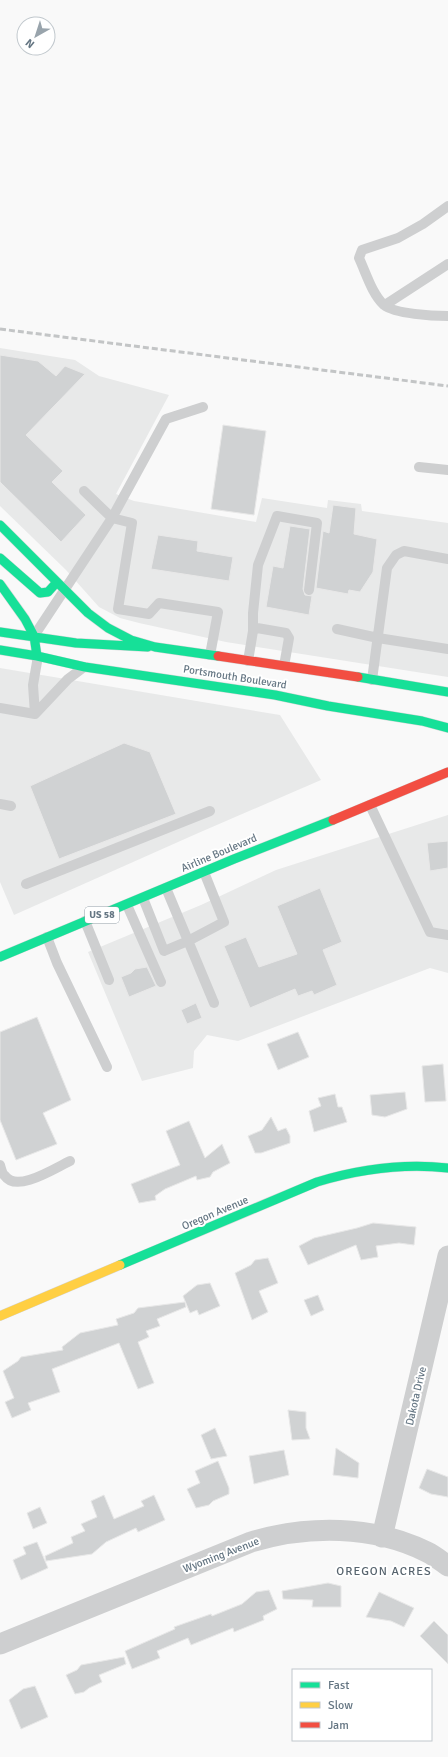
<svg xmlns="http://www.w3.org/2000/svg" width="448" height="1757" viewBox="0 0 448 1757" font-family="Signika,sans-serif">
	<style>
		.built { fill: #e8e9e9 }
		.building { fill: #d0d2d3; stroke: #e8e8e8 }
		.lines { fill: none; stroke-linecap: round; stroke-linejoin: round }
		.fast-casing { stroke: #d5d6d7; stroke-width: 10 }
		.slow-casing { stroke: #d5d6d7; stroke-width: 10 }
		.jam-casing { stroke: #d5d6d7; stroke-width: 10 }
		.lane { stroke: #cecfd0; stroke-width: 10 }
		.street { stroke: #cecfd0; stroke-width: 21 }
		.fast { stroke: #16e098; stroke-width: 9 }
		.slow { stroke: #ffcf43; stroke-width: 9 }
		.jam { stroke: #f24e42; stroke-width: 9 }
		.rail { stroke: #c3c5c6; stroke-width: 3; stroke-dasharray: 6 3; stroke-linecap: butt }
		.labels { text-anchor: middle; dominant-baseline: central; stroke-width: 4; stroke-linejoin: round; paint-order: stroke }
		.shield { fill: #fff; stroke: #939fa8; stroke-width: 1 }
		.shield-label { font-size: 10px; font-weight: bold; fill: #657683 }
		.street-label { font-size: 11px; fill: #657683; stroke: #fff }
		.neighbourhood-label { font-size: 12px; letter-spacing: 1px; fill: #57646e; stroke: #fff }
	</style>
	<rect width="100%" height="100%" fill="#f9f9f9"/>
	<path class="built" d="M 0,348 L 75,360 L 99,376 L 169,395 L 116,494 L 134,501 L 256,522 L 262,498 L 327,508 L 328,500 L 361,504 L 362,511 L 448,523 L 448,677 L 226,642 L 139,623 L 120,618 L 99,607 L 66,570 L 0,506 Z
		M 0,668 L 280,715 L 321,780 L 196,834 L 14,915 L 0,882 Z
		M 448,815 L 448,973 L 430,968 L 238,1041 L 207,1035 L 194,1051 L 193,1068 L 142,1081 L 88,952 L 201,905 L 276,870 Z"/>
	<path class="building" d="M 0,355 L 38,361 L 56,376 L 65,366 L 85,374 L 26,435 L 63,471 L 52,482 L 86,515 L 61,542 L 0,482 Z
		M 223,425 L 266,431 L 254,515 L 211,509 Z
		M 333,505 L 356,508 L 354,534 L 377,539 L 373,572 L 360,592 L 349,590 L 348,594 L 316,588 L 323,531 L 329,533 Z
		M 290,526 L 310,529 L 303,589 L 305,595 L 312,596 L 309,615 L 266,607 L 273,566 L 283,568 Z
		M 158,535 L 198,541 L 197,551 L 233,557 L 229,581 L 151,569 Z
		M 124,743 L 150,752 L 176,814 L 59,859 L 30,786 Z
		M 448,841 L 448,868 L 430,871 L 427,843 Z
		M 320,888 L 342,942 L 323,950 L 337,985 L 314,995 L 312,991 L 298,996 L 295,989 L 250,1008 L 224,946 L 246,937 L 259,967 L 297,954 L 277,906 Z
		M 147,967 L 156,986 L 129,997 L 121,977 L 131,973 L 135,969 Z
		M 196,1003 L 202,1018 L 187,1024 L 181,1010 Z
		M 37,1017 L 71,1100 L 43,1113 L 57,1144 L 16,1160 L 0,1120 L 0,1032 Z
		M 298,1032 L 309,1057 L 278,1070 L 267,1044 Z
		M 443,1064 L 446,1101 L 425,1102 L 422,1066 Z
		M 405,1092 L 407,1109 L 385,1117 L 372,1115 L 370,1095 Z
		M 335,1094 L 338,1107 L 342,1107 L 347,1122 L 314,1132 L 309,1111 L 321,1106 L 318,1098 Z
		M 271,1117 L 278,1131 L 286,1128 L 290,1136 L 290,1143 L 261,1153 L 255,1153 L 248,1136 L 262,1130 Z
		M 189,1121 L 205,1158 L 222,1144 L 230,1163 L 213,1172 L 210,1177 L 197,1180 L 196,1176 L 165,1189 L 155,1196 L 156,1200 L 139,1203 L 131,1184 L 180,1165 L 166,1131 Z
		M 373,1223 L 416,1227 L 414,1245 L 399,1243 L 376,1246 L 378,1257 L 361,1260 L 356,1245 L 308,1265 L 299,1246 L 314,1238 L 357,1228 Z
		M 268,1258 L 278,1283 L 259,1291 L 268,1312 L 252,1320 L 235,1273 L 251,1265 L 255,1260 Z
		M 210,1283 L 220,1306 L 199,1315 L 197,1310 L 190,1313 L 183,1296 L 197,1285 Z
		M 318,1295 L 324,1310 L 311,1316 L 304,1300 Z
		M 185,1302 L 186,1307 L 157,1319 L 160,1326 L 146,1331 L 149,1337 L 138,1342 L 154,1383 L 138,1389 L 119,1343 L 52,1369 L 60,1392 L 28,1403 L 31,1410 L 12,1418 L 5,1402 L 14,1398 L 3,1371 L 18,1361 L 21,1357 L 63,1350 L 62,1347 L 80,1333 L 118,1325 L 116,1319 L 134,1313 L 138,1308 Z
		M 288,1410 L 306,1412 L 306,1428 L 310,1439 L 292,1440 Z
		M 215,1428 L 227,1456 L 211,1459 L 201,1435 Z
		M 336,1448 L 359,1463 L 358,1478 L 333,1475 Z
		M 284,1450 L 289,1475 L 254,1484 L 249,1456 Z
		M 218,1461 L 229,1488 L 229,1494 L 213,1501 L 209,1505 L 196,1508 L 187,1489 L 200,1483 L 195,1471 Z
		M 427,1469 L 448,1477 L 448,1497 L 431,1494 L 419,1488 Z
		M 104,1495 L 114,1519 L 144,1506 L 141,1501 L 154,1495 L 165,1520 L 138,1532 L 136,1528 L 106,1542 L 92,1554 L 46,1561 L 45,1556 L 73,1543 L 71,1537 L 85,1531 L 81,1524 L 97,1517 L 91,1501 Z
		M 40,1507 L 47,1523 L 33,1529 L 27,1513 Z
		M 37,1542 L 48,1568 L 21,1580 L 13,1560 L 26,1554 L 23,1547 Z
		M 328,1583 L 341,1586 L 341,1607 L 312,1607 L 313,1600 L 283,1599 L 282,1591 Z
		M 269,1590 L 277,1609 L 263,1616 L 264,1620 L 234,1632 L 233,1628 L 191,1645 L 188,1638 L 157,1651 L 160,1658 L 132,1669 L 125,1651 L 175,1629 L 174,1627 L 211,1614 L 212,1616 L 242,1604 L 256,1592 Z
		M 379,1592 L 414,1608 L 404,1627 L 391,1621 L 366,1617 Z
		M 434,1621 L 448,1635 L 448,1664 L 420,1636 Z
		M 124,1657 L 126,1664 L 99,1675 L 102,1682 L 89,1688 L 84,1692 L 75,1694 L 66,1675 L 77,1670 L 81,1665 Z
		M 35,1686 L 48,1717 L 21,1729 L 9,1700 L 23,1689 Z"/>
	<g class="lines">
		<defs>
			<path id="fast" d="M 0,525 L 88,613 L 108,628 L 131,640 L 155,647 L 218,656
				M 0,558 L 40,593 L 48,592 L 57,582
				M 0,584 L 25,619 L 34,636 L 37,656 L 85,667 L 275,695 L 328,706 L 422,721 L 448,728
				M 0,632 L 76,643 L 148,647
				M 0,650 L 37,656
				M 358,677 L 448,692
				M 0,957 L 234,859 L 333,820
				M 120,1265 L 317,1182 C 360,1169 403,1163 448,1168"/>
			<path id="slow" d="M 0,1316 L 120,1265"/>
			<path id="jam" d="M 218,656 L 358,677
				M 333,820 L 448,772"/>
		</defs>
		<use href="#fast" class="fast-casing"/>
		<use href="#slow" class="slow-casing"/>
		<use href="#jam" class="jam-casing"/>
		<path class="lane" d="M 448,206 L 423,224 L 398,238 L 362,250 L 359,258 C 366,273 372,294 384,305 C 395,314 433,316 448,316
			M 385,305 L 448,264
			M 419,467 L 448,470
			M 84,491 L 112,518 L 132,523 L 118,609 L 149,614 L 159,603 L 218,612 L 210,655
			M 337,629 L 378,638 L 448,649
			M 253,631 L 253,613 L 258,565 L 277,516 L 317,523 L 309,590
			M 34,636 L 112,518 L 166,419 L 203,407
			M 248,661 L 253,631 L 257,628 L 286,633 L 289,638 L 284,666
			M 372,680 L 387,568 L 396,555 L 404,551 L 448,559
			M 0,708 L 35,714
			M 35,714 L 68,679 L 84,667
			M 35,714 L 33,685 L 37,662 L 37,656
			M 0,804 L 11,806
			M 370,805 L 430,932 L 448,935
			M 26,884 L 210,811
			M 166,888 L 214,1003
			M 143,898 L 164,951 L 188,941 L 224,922 L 204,872
			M 127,905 L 161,982
			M 85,921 L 109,980
			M 47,937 L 57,963 L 107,1067
			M 0,1165 C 1,1168 2,1174 5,1176 C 17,1193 55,1168 70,1161"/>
		<path class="street" d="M 382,1537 L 448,1256
			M 0,1644 L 251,1542 C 308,1525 373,1525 427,1552 C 435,1556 441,1561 448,1566"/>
		<use href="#fast" class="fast"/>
		<use href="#slow" class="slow"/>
		<use href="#jam" class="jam"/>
		<path class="rail" d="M 0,329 L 448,386"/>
	</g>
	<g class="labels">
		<rect class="shield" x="85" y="907" width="34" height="16" rx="3"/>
		<g class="shield-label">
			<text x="102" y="915">US 58</text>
		</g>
		<g class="street-label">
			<text transform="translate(235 677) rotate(9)">Portsmouth Boulevard</text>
			<text transform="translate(219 853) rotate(-23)">Airline Boulevard</text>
			<text transform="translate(215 1213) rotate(-23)">Oregon Avenue</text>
			<text transform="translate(416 1396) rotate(-77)">Dakota Drive</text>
			<text transform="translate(221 1555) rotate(-21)">Wyoming Avenue</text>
		</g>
		<g class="neighbourhood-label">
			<text x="384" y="1571">OREGON ACRES</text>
		</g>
	</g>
	<rect x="292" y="1669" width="140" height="72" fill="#ffffff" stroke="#c1c8cd"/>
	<rect x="300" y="1682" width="20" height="6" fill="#16e098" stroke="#c1c8cd"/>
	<text x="328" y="1689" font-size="12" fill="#657683">Fast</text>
	<rect x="300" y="1702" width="20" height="6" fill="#ffcf43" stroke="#c1c8cd"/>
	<text x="328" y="1709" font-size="12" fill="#657683">Slow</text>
	<rect x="300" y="1722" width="20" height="6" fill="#f24e42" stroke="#c1c8cd"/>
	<text x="328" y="1729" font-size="12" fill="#657683">Jam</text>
	<g transform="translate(36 36) rotate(219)"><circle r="19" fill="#ffffff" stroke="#c1c8cd"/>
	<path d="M0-3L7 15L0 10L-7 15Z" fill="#99a4ac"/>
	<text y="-6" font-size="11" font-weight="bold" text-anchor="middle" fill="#657683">N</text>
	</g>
</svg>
